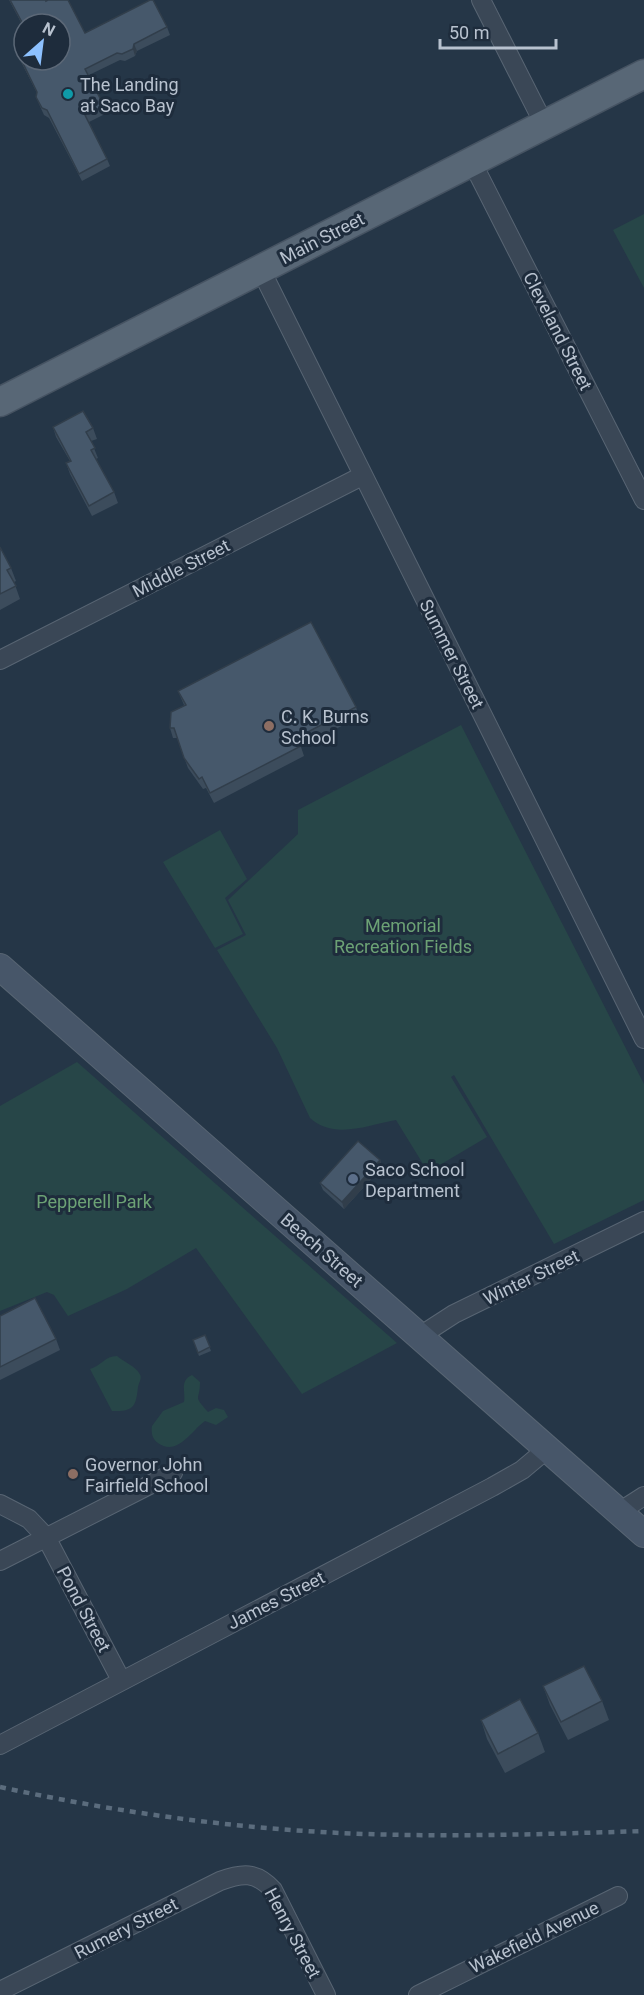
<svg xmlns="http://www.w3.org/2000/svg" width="644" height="1995" viewBox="0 0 644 1995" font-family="Roboto,sans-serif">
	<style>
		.green { fill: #274648 }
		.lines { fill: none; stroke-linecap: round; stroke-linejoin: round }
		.street-casing { stroke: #586573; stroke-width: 20 }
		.secondary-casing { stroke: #586573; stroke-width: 28 }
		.primary-casing { stroke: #465362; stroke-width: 31 }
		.street { stroke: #3a4756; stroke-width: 18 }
		.secondary { stroke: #475669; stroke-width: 26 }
		.primary { stroke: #586776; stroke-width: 28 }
		.rail { stroke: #5b6c7d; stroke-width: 4.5; stroke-dasharray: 6 6; stroke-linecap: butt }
		.wall { fill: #3c4c5c }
		.shaded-wall { fill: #313e4b }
		.building { fill: #46586b; stroke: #313e4b; stroke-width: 1.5 }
		.culture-dot { fill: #0f9aa8; stroke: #1e2c3c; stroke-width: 2 }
		.education-dot { fill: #8d6e63; stroke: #1e2c3c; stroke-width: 2 }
		.service-dot { fill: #5c6f8a; stroke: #1e2c3c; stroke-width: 2 }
		.labels { text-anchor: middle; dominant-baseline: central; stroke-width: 6; stroke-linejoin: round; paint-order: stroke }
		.poi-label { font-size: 18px; fill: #b8c2cf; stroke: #1e2c3c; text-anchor: start }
		.street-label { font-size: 18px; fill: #b8c2cf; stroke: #1e2c3c }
		.park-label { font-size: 18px; fill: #6ca275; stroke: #1e2c3c }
	</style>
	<rect width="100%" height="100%" fill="#253647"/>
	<path class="green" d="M 644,214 L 644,288 L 613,230 Z
		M 461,725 L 644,1084 L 644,1200 L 554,1244 L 454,1075 L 451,1077 L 487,1137 L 428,1172 L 396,1120 C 368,1125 334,1140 310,1118 L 277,1048 L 217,950 L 246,935 L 228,900 L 298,834 L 298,810 Z
		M 220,830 L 247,879 L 225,898 L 243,934 L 215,948 L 163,862 Z
		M 77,1062 L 397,1343 L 302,1394 L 196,1248 L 127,1289 L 68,1316 L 54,1295 L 47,1292 L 0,1311 L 0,1106 Z
		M 117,1356 C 123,1361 136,1367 139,1373 C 143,1378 139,1382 138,1387 C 136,1406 134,1412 112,1411 L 90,1369 C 101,1366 105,1356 117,1356 Z
		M 192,1375 L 200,1382 C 200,1402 192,1394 208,1412 L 216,1408 L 224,1410 L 228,1417 L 216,1425 L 205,1421 C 192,1430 177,1457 158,1443 C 152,1439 151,1432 152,1426 L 163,1411 L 184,1402 C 186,1392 179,1381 192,1375 Z"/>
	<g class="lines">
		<defs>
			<path id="street" d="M 481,0 L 545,126
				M 472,162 L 644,500
				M 261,270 L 644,1039
				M 0,660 L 362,476
				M 420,1336 L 454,1314 L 644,1221
				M 0,1504 L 29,1519 L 46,1537 L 121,1680
				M 619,1512 L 644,1496
				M 0,1561 L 173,1473
				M 0,1745 L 492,1487 L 522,1470 L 547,1449
				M 0,1991 L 220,1881 C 242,1873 256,1871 273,1890 L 326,1995
				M 418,1995 L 618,1896"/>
			<path id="secondary" d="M 0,967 L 644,1534"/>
			<path id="primary" d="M 0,402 L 644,74"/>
		</defs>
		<use href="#street" class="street-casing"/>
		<use href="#secondary" class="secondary-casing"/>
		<use href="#primary" class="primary-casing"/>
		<use href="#street" class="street"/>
		<use href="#secondary" class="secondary"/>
		<use href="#primary" class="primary"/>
		<path class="rail" d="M 0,1787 C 120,1813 243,1830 366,1834 C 459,1837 551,1834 644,1831"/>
	</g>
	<path class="wall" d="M 9,0 L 46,0 L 85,33 L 167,27 L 170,35 L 137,51 L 135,56 L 125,61 L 120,60 L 89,75 L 104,106 L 107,113 L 89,122 L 107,159 L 110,166 L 82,181 L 49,118 L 44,115 L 39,104 L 36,97 L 37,93 L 19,58 L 17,51 L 60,60 L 24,24 L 24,28 Z
		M 53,427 L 93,428 L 97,439 L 91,441 L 98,458 L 96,459 L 114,492 L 118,503 L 92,516 L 70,474 L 66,463 L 70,461 L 56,437 Z
		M 0,547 L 11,568 L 16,581 L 14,582 L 20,599 L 0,610 Z
		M 178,691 L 356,707 L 359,717 L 301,747 L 304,756 L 214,803 L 206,788 L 203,789 L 188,768 L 177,738 L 173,738 L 170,728 L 184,705 Z
		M 380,1160 L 382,1167 L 344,1209 L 323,1190 L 320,1183 Z
		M 0,1316 L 56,1339 L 60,1350 L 0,1380 Z
		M 205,1335 L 211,1351 L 199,1356 L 193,1340 Z
		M 543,1686 L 602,1701 L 609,1720 L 568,1740 L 550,1705 Z
		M 481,1720 L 538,1733 L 545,1752 L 505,1773 L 487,1739 Z"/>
	<path class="shaded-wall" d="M 134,44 L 137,51 L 135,56 L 133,49 Z
		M 380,1160 L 382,1167 L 344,1209 L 342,1202 Z"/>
	<path class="building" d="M 10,0 L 46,0 L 46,1 L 48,0 L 68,0 L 85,33 L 150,0 L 153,0 L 167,27 L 134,44 L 133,49 L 122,54 L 117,53 L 85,69 L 104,106 L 85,115 L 107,159 L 79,174 L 47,110 L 42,108 L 36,97 L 37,92 L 17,51 L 24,47 L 24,60 L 60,60 L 60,24 L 24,24 L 24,26 Z
		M 83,411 L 93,428 L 86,432 L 95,448 L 91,450 L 114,492 L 89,506 L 66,463 L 71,461 L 53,427 Z
		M 0,547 L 11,568 L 7,570 L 16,586 L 0,594 Z
		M 311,622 L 356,707 L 296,738 L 301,746 L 210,793 L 202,777 L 199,779 L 184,758 L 174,728 L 170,728 L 171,712 L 186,705 L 178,691 Z
		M 358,1141 L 380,1160 L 342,1202 L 320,1183 Z
		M 35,1298 L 56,1339 L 0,1367 L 0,1316 Z
		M 205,1335 L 210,1347 L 198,1353 L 193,1340 Z
		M 584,1666 L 602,1701 L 561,1722 L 543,1686 Z
		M 520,1699 L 538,1733 L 498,1754 L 481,1720 Z"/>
	<circle class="culture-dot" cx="68" cy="94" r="6"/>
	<g class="education-dot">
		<circle cx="269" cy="726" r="6"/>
		<circle cx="73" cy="1474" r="6"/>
	</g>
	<circle class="service-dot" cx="353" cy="1179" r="6"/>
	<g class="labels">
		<g class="poi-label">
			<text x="80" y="84">The Landing<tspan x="80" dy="21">at Saco Bay</tspan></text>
			<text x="281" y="716">C. K. Burns<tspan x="281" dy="21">School</tspan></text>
			<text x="365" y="1169">Saco School<tspan x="365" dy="21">Department</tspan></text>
			<text x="85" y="1464">Governor John<tspan x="85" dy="21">Fairfield School</tspan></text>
		</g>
		<g class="street-label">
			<text transform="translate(322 238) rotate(-27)">Main Street</text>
			<text transform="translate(558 331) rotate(63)">Cleveland Street</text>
			<text transform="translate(181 568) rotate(-27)">Middle Street</text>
			<text transform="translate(452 654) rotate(63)">Summer Street</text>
			<text transform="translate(322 1250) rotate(41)">Beach Street</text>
			<text transform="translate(531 1277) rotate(-26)">Winter Street</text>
			<text transform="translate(276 1600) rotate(-27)">James Street</text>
			<text transform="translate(84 1609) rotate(62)">Pond Street</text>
			<text transform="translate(126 1928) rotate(-27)">Rumery Street</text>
			<text transform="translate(293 1933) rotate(62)">Henry Street</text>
			<text transform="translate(534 1937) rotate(-26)">Wakefield Avenue</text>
		</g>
		<g class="park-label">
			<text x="403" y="925">Memorial<tspan x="403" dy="21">Recreation Fields</tspan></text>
			<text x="94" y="1201">Pepperell Park</text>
		</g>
	</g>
	<g transform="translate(42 42) rotate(28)"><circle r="28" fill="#1e2c3c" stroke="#5c6877" stroke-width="1.5"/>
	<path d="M0-4.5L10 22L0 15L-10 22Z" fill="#8dc1ff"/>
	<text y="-9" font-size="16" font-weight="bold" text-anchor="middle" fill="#b8c2cf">N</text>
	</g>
	<path d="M440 39v9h116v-9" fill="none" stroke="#b8c2cf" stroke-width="3"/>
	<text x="449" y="39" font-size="18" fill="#b8c2cf" stroke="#1e2c3c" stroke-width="4.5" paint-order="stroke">50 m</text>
</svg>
